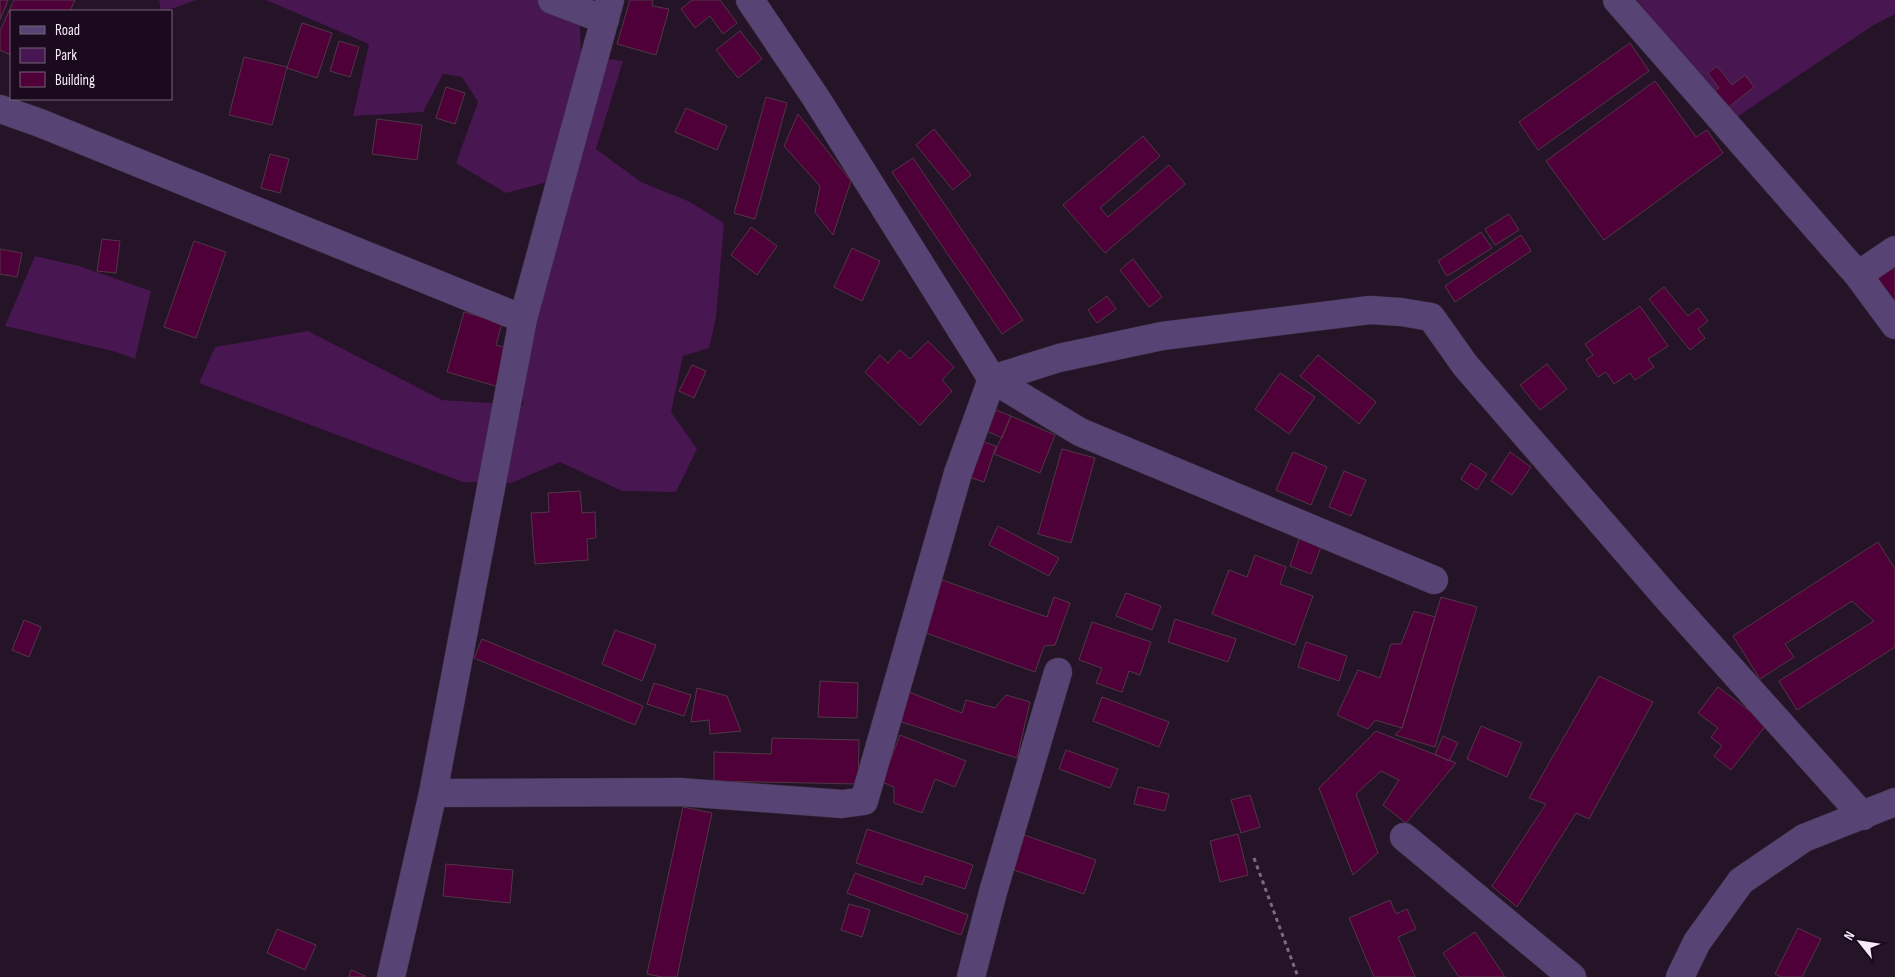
<svg xmlns="http://www.w3.org/2000/svg" width="1895" height="977" viewBox="0 0 1895 977" font-family="'Sofia Sans Condensed',sans-serif">
	<style>
		.green { fill: #481650 }
		.building { fill: #4f0039; stroke: #513746 }
		.lines { fill: none; stroke-linecap: round; stroke-linejoin: round }
		.minor-casing { stroke: #3e2d40; stroke-width: 29 }
		.path { stroke: #7b6b7d; stroke-width: 3; stroke-dasharray: 4 4; stroke-linecap: butt }
		.minor { stroke: #574374; stroke-width: 28 }
	</style>
	<rect width="100%" height="100%" fill="#251327"/>
	<path class="green" d="M 159,0 L 197,0 L 165,11 L 161,11 Z
		M 266,0 L 579,0 L 581,55 L 623,61 L 596,149 L 641,182 L 688,201 L 724,223 L 716,318 L 709,348 L 683,356 L 671,412 L 697,449 L 676,492 L 622,491 L 560,462 L 511,483 L 463,482 L 199,383 L 215,347 L 308,331 L 442,400 L 523,405 L 520,276 L 551,181 L 506,193 L 456,163 L 478,102 L 462,77 L 443,74 L 423,112 L 353,116 L 369,44 Z
		M 1637,0 L 1895,0 L 1895,14 L 1872,26 L 1734,119 Z
		M 35,256 L 79,266 L 151,291 L 135,359 L 113,351 L 5,326 Z"/>
	<path class="building" d="M 0,0 L 8,0 L 0,20 Z
		M 14,0 L 75,0 L 70,11 L 11,11 L 11,55 L 0,50 L 0,31 Z
		M 630,0 L 653,0 L 652,6 L 669,9 L 656,55 L 617,44 Z
		M 692,0 L 720,0 L 737,23 L 723,34 L 710,16 L 695,28 L 681,9 Z
		M 302,23 L 332,33 L 317,78 L 287,68 Z
		M 740,31 L 762,59 L 738,78 L 716,50 Z
		M 339,41 L 359,47 L 350,77 L 330,71 Z
		M 1630,43 L 1649,71 L 1538,150 L 1519,122 Z
		M 244,57 L 287,67 L 272,125 L 229,115 Z
		M 1717,66 L 1732,85 L 1745,75 L 1754,87 L 1725,110 L 1712,94 L 1719,88 L 1708,73 Z
		M 1655,81 L 1696,137 L 1707,130 L 1723,153 L 1604,240 L 1546,161 Z
		M 446,87 L 465,93 L 455,124 L 436,118 Z
		M 766,97 L 787,103 L 755,219 L 734,213 Z
		M 686,108 L 727,126 L 717,150 L 675,132 Z
		M 798,114 L 851,181 L 833,235 L 815,212 L 820,186 L 784,146 Z
		M 377,119 L 422,125 L 417,160 L 372,154 Z
		M 934,129 L 971,175 L 953,190 L 916,145 Z
		M 1143,136 L 1160,156 L 1100,208 L 1108,217 L 1169,165 L 1185,184 L 1105,253 L 1063,205 Z
		M 270,154 L 289,159 L 280,193 L 261,188 Z
		M 913,158 L 1023,320 L 1002,334 L 892,172 Z
		M 1509,214 L 1519,230 L 1495,245 L 1485,229 Z
		M 751,227 L 777,246 L 757,275 L 731,255 Z
		M 1481,232 L 1492,248 L 1447,276 L 1438,261 Z
		M 1521,235 L 1531,251 L 1455,302 L 1445,286 Z
		M 102,239 L 120,241 L 116,273 L 97,271 Z
		M 194,241 L 226,252 L 196,338 L 164,327 Z
		M 852,248 L 880,261 L 862,301 L 834,287 Z
		M 0,249 L 22,253 L 17,277 L 0,274 Z
		M 1133,259 L 1162,297 L 1149,307 L 1120,270 Z
		M 1892,268 L 1895,271 L 1895,314 L 1871,284 Z
		M 1664,287 L 1688,316 L 1698,308 L 1708,321 L 1698,329 L 1705,338 L 1690,350 L 1649,299 Z
		M 1107,296 L 1116,309 L 1097,323 L 1088,310 Z
		M 1640,306 L 1668,346 L 1648,359 L 1654,367 L 1635,380 L 1630,373 L 1614,384 L 1606,372 L 1598,377 L 1586,360 L 1593,355 L 1585,344 Z
		M 464,312 L 502,323 L 496,345 L 511,349 L 499,387 L 447,372 Z
		M 928,341 L 954,367 L 942,380 L 952,391 L 920,425 L 865,372 L 880,355 L 888,363 L 900,350 L 910,359 Z
		M 1318,355 L 1376,402 L 1359,424 L 1300,376 Z
		M 1547,364 L 1567,389 L 1540,410 L 1520,385 Z
		M 692,365 L 706,371 L 694,398 L 679,391 Z
		M 1280,373 L 1315,397 L 1289,434 L 1255,409 Z
		M 996,410 L 1011,416 L 1002,438 L 987,431 Z
		M 1011,416 L 1055,435 L 1040,473 L 994,454 Z
		M 981,441 L 996,446 L 984,482 L 969,477 Z
		M 1062,449 L 1095,458 L 1071,543 L 1038,534 Z
		M 1293,452 L 1327,467 L 1311,505 L 1276,490 Z
		M 1510,452 L 1531,467 L 1512,495 L 1491,481 Z
		M 1471,463 L 1487,474 L 1477,490 L 1461,479 Z
		M 1344,471 L 1366,480 L 1351,516 L 1329,507 Z
		M 580,491 L 582,513 L 595,512 L 596,538 L 587,539 L 588,560 L 535,564 L 531,513 L 549,512 L 548,493 Z
		M 998,526 L 1059,558 L 1049,576 L 989,545 Z
		M 1300,536 L 1322,544 L 1311,574 L 1290,566 Z
		M 1878,542 L 1895,569 L 1895,647 L 1797,710 L 1779,681 L 1874,621 L 1852,601 L 1785,644 L 1794,657 L 1760,679 L 1733,636 Z
		M 1255,555 L 1286,567 L 1280,584 L 1313,596 L 1295,645 L 1212,614 L 1229,570 L 1247,577 Z
		M 942,580 L 1047,617 L 1054,597 L 1070,603 L 1055,645 L 1044,646 L 1035,672 L 923,632 Z
		M 1126,593 L 1161,606 L 1152,630 L 1116,616 Z
		M 1441,597 L 1477,607 L 1435,747 L 1395,735 L 1402,728 Z
		M 1414,611 L 1435,617 L 1402,728 L 1375,720 L 1368,729 L 1337,715 L 1358,670 L 1380,678 L 1391,644 L 1401,644 Z
		M 1175,619 L 1236,639 L 1228,662 L 1168,642 Z
		M 24,620 L 41,627 L 29,657 L 12,650 Z
		M 1092,622 L 1151,642 L 1140,675 L 1129,671 L 1122,692 L 1096,683 L 1102,668 L 1079,660 Z
		M 615,630 L 656,645 L 642,681 L 602,664 Z
		M 482,639 L 643,706 L 635,725 L 474,658 Z
		M 1306,642 L 1347,656 L 1339,681 L 1298,667 Z
		M 1599,676 L 1653,702 L 1589,819 L 1576,813 L 1517,907 L 1492,886 L 1546,804 L 1529,798 Z
		M 820,681 L 858,683 L 857,718 L 818,717 Z
		M 654,683 L 691,695 L 684,716 L 647,704 Z
		M 1718,687 L 1767,724 L 1731,770 L 1714,756 L 1722,746 L 1711,737 L 1718,728 L 1698,713 Z
		M 697,688 L 727,696 L 741,731 L 710,734 L 709,720 L 691,722 Z
		M 909,692 L 962,713 L 966,700 L 995,708 L 1006,695 L 1030,702 L 1017,758 L 898,721 Z
		M 1102,697 L 1169,722 L 1159,747 L 1093,721 Z
		M 1481,726 L 1522,743 L 1507,777 L 1467,759 Z
		M 1376,731 L 1456,763 L 1406,823 L 1383,805 L 1399,780 L 1381,771 L 1356,794 L 1378,853 L 1353,875 L 1319,788 Z
		M 900,735 L 966,761 L 955,787 L 935,779 L 922,813 L 894,803 L 894,787 L 882,782 Z
		M 1443,736 L 1458,743 L 1449,761 L 1435,754 Z
		M 772,738 L 859,740 L 858,784 L 714,781 L 714,752 L 771,754 Z
		M 1066,750 L 1118,769 L 1110,788 L 1059,769 Z
		M 1138,787 L 1169,794 L 1165,811 L 1134,804 Z
		M 1250,795 L 1260,827 L 1241,833 L 1231,800 Z
		M 683,807 L 712,813 L 677,977 L 662,977 L 647,974 Z
		M 867,829 L 973,865 L 965,889 L 925,876 L 922,885 L 856,863 Z
		M 1021,834 L 1096,860 L 1084,894 L 1008,868 Z
		M 1238,834 L 1248,875 L 1220,882 L 1210,841 Z
		M 446,864 L 513,870 L 510,903 L 443,896 Z
		M 855,873 L 968,915 L 961,935 L 847,893 Z
		M 1390,900 L 1396,914 L 1407,909 L 1416,929 L 1398,937 L 1415,977 L 1374,977 L 1349,918 Z
		M 849,904 L 870,910 L 862,937 L 841,930 Z
		M 1798,928 L 1821,939 L 1802,977 L 1782,977 L 1775,974 Z
		M 277,929 L 316,945 L 305,970 L 267,953 Z
		M 1475,932 L 1505,977 L 1459,977 L 1443,953 Z
		M 351,970 L 365,976 L 365,977 L 349,977 Z"/>
	<g class="lines">
		<defs>
			<path id="minor" d="M 552,0 L 605,20
				M 750,0 L 816,98 L 992,379 L 1080,432 L 1434,580
				M 1617,0 L 1858,275 L 1895,325
				M 0,109 L 40,123 L 523,319
				M 1858,275 L 1895,250
				M 992,379 L 1059,358 L 1162,336 L 1370,310 L 1401,312 L 1431,317 L 1465,365 L 1668,599 L 1863,816
				M 433,793 L 680,792 L 842,804 L 864,801 L 958,473 L 992,379
				M 1404,837 L 1572,977
				M 391,977 L 433,793 L 523,319 L 610,0
				M 971,977 L 993,892 L 1058,672
				M 1680,977 L 1697,942 L 1741,881 L 1804,838 L 1895,802"/>
		</defs>
		<use href="#minor" class="minor-casing"/>
		<path class="path" d="M 1254,858 L 1298,977"/>
		<use href="#minor" class="minor"/>
	</g>
	<rect x="10" y="10" width="162" height="90" fill="#1b0a1e" stroke="#736475"/>
	<rect x="20" y="26" width="25" height="8" fill="#574374" stroke="#736475"/>
	<text x="55" y="35" font-size="15" fill="#f6eaf8">Road</text>
	<rect x="20" y="48" width="25" height="15" fill="#481650" stroke="#736475"/>
	<text x="55" y="60" font-size="15" fill="#f6eaf8">Park</text>
	<rect x="20" y="72" width="25" height="15" fill="#4f0039" stroke="#736475"/>
	<text x="55" y="85" font-size="15" fill="#f6eaf8">Building</text>
	<g transform="translate(1860 942) rotate(300)" stroke="#1b0a1e" stroke-width="4" paint-order="stroke">
	<path d="M0-4L9 19L0 12L-9 19Z" fill="#f6eaf8"/>
	<text y="-8" font-size="14" font-weight="bold" text-anchor="middle" fill="#f6eaf8">N</text>
	</g>
</svg>
